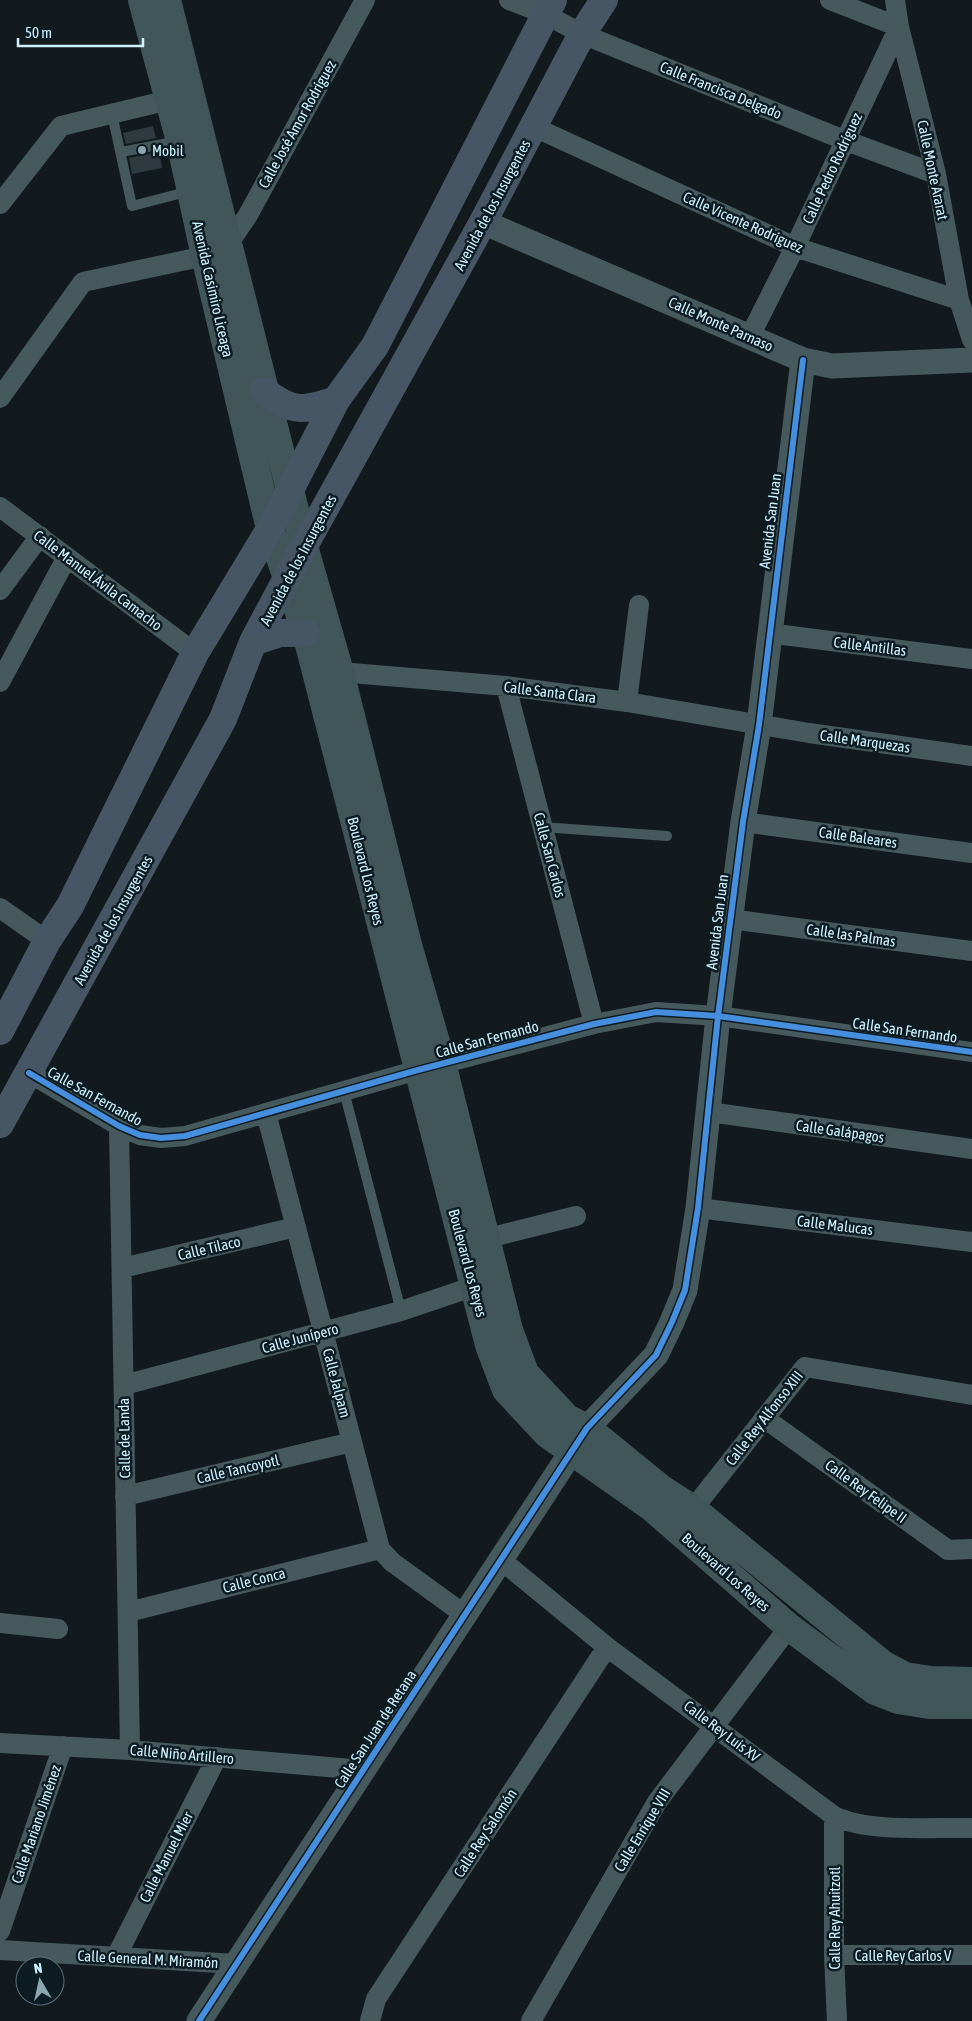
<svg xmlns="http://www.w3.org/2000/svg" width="972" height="2021" viewBox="0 0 972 2021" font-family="'Asap Condensed',sans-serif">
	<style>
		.building { fill: #2f3a40 }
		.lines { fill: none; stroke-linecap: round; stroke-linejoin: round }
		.service { stroke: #465a5e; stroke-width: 10 }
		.minor { stroke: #465a5e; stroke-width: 20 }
		.tertiary { stroke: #465a5e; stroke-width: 25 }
		.secondary { stroke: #415659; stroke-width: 28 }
		.primary { stroke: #465664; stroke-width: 28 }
		.cycleway-casing { stroke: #0d1b22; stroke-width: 9 }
		.cycleway { stroke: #468fdf; stroke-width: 6 }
		.poi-dot { fill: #8ca6b0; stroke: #0d1b22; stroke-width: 2 }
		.labels { text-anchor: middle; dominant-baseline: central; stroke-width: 5; stroke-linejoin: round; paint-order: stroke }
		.street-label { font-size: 15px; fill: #cef2ff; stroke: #0d1b22 }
		.poi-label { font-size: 15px; fill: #cef2ff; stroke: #0d1b22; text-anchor: start }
	</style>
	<rect width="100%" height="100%" fill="#121a1d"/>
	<path class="building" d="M 153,126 L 156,138 L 126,144 L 123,133 Z
		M 159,152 L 162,168 L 132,174 L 129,158 Z"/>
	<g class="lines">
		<path class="service" d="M 112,114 L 132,206 L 190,191
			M 121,152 L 179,141
			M 542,827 L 667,836
			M 344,1091 L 401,1311"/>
		<path class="minor" d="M 509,0 L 545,14 L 582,34 L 844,140 L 936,174
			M 895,0 L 899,27 L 936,174 L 959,300 L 972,340
			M 534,127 L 795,247 L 959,300
			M 0,204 L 61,126 L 169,100
			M 750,336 L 795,247 L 899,27 L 830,0
			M 0,398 L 83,282 L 205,256 L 227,246 L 248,215 L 365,0
			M 0,507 L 195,653
			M 0,590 L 40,536
			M 768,633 L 972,659
			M 340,672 L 506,686 L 627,702 L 809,733 L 972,756
			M 0,682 L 67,557
			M 506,686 L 594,1024
			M 627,702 L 639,605
			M 743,822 L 972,853
			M 0,908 L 47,941
			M 730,919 L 972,951
			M 29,1073 L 119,1126 L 140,1135 L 161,1138 L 185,1136 L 418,1070 L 594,1024 L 656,1012 L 718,1016 L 972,1052
			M 709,1112 L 972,1149
			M 266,1113 L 380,1549 L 392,1562 L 465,1615
			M 119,1126 L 130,1750
			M 698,1208 L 972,1242
			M 488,1238 L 576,1216
			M 122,1268 L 296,1227
			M 124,1385 L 401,1311 L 475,1286
			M 764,1418 L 948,1550 L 972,1549
			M 125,1496 L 352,1442
			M 693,1509 L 805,1367 L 972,1395
			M 501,1560 L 607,1647 L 834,1816 C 870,1833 931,1827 972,1828
			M 128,1612 L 380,1549
			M 0,1623 L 58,1629
			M 0,1743 L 130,1750 L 363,1770
			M 834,1816 L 834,1955 L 837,2021
			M 0,1931 L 63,1746
			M 0,1950 L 236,1964
			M 834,1955 L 972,1955
			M 116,1957 L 217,1757
			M 370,2021 L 376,1999 L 607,1647
			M 531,2021 L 657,1802 L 789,1627"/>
		<path class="tertiary" d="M 483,222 L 803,360 L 832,366 L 972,360
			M 199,2021 L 587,1428 L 656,1355 L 672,1322 L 685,1290 L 698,1208 L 718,1016 L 743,822 L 759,725 L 803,360"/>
		<path class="secondary" d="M 142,0 L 180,141 L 205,256 L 270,529 L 306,633 L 489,1345 L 506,1390 L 547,1434 L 651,1507 L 789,1627 L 875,1691 L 898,1700 L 929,1705 L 972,1705
			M 167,0 L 304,546 L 340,672 L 408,945 L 442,1063 L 509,1330 L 525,1373 L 567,1418 L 587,1428 L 662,1489 L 693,1509 L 884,1665 L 905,1676 L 931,1680 L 972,1681"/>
		<path class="primary" d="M 264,391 C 293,413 303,411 336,400
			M 253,642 L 280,633 L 306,633
			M 0,1031 L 47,941 L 70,906 L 195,653 L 270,529 L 336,400 L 375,346 L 553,0
			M 0,1124 L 223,719 L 253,642 L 304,546 L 483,222 L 582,34 L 604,0"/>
		<defs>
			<path id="cycleway" d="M 29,1073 L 119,1126 L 140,1135 L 161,1138 L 185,1136 L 418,1070 L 594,1024 L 656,1012 L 718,1016 L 972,1052
				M 199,2021 L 587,1428 L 656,1355 L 672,1322 L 685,1290 L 698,1208 L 718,1016 L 743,822 L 759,725 L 803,360"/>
		</defs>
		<use href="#cycleway" class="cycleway-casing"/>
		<use href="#cycleway" class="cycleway"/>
	</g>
	<circle class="poi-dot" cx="142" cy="150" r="5"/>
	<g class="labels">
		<g class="street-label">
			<text transform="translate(721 90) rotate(22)">Calle Francisca Delgado</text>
			<text transform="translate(297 124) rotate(-61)">Calle José Amor Rodríguez</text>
			<text transform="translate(832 168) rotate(-65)">Calle Pedro Rodríguez</text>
			<text transform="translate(933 170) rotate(78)">Calle Monte Ararat</text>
			<text transform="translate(492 205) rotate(-62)">Avenida de los Insurgentes</text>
			<text transform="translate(743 222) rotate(24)">Calle Vicente Rodríguez</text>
			<text transform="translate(213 289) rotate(77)">Avenida Casimiro Liceaga</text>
			<text transform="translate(721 324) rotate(24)">Calle Monte Parnaso</text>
			<text transform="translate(770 521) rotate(-83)">Avenida San Juan</text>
			<text transform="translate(298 560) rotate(-62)">Avenida de los Insurgentes</text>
			<text transform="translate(98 580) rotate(37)">Calle Manuel Ávila Camacho</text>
			<text transform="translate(870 646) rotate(7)">Calle Antillas</text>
			<text transform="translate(550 692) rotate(7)">Calle Santa Clara</text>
			<text transform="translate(865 741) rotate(8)">Calle Marquezas</text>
			<text transform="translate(858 837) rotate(8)">Calle Baleares</text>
			<text transform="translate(550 855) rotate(75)">Calle San Carlos</text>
			<text transform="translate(366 871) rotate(76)">Boulevard Los Reyes</text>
			<text transform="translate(113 920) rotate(-61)">Avenida de los Insurgentes</text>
			<text transform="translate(717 922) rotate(-83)">Avenida San Juan</text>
			<text transform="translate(851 935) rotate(8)">Calle las Palmas</text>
			<text transform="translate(905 1030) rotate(8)">Calle San Fernando</text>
			<text transform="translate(487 1039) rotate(-15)">Calle San Fernando</text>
			<text transform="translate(95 1096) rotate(29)">Calle San Fernando</text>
			<text transform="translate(840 1131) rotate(8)">Calle Galápagos</text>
			<text transform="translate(835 1225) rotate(7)">Calle Malucas</text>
			<text transform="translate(209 1248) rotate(-13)">Calle Tilaco</text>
			<text transform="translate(468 1263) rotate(75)">Boulevard Los Reyes</text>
			<text transform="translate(300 1338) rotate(-15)">Calle Junípero</text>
			<text transform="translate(337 1383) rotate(75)">Calle Jalpam</text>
			<text transform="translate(764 1418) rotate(-52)">Calle Rey Alfonso XIII</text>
			<text transform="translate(124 1438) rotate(-91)">Calle de Landa</text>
			<text transform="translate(238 1469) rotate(-13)">Calle Tancoyotl</text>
			<text transform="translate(866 1491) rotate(36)">Calle Rey Felipe II</text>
			<text transform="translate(726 1572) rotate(41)">Boulevard Los Reyes</text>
			<text transform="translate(254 1580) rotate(-14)">Calle Conca</text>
			<text transform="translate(375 1729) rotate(-57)">Calle San Juan de Retana</text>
			<text transform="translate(722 1731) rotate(37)">Calle Rey Luis XV</text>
			<text transform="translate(182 1754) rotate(5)">Calle Niño Artillero</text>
			<text transform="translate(36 1824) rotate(-71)">Calle Mariano Jiménez</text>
			<text transform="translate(642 1830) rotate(-59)">Calle Enrique VIII</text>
			<text transform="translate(485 1833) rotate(-57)">Calle Rey Salomón</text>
			<text transform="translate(166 1857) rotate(-63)">Calle Manuel Mier</text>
			<text transform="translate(834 1918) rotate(-90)">Calle Rey Ahuitzotl</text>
			<text x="903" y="1955">Calle Rey Carlos V</text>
			<text transform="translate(148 1959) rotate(3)">Calle General M. Miramón</text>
		</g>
		<g class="poi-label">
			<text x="152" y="150">Mobil</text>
		</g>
	</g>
	<g transform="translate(40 1981) rotate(351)"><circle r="24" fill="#0d1b22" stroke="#5a717a"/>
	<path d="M0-4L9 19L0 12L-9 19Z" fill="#8ca6b0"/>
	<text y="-8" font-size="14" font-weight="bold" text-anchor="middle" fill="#cef2ff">N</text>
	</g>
	<path d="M18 38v8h125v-8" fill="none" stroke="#cef2ff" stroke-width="2.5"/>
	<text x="25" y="38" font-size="15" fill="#cef2ff" stroke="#0d1b22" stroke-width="4" paint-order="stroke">50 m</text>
</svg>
